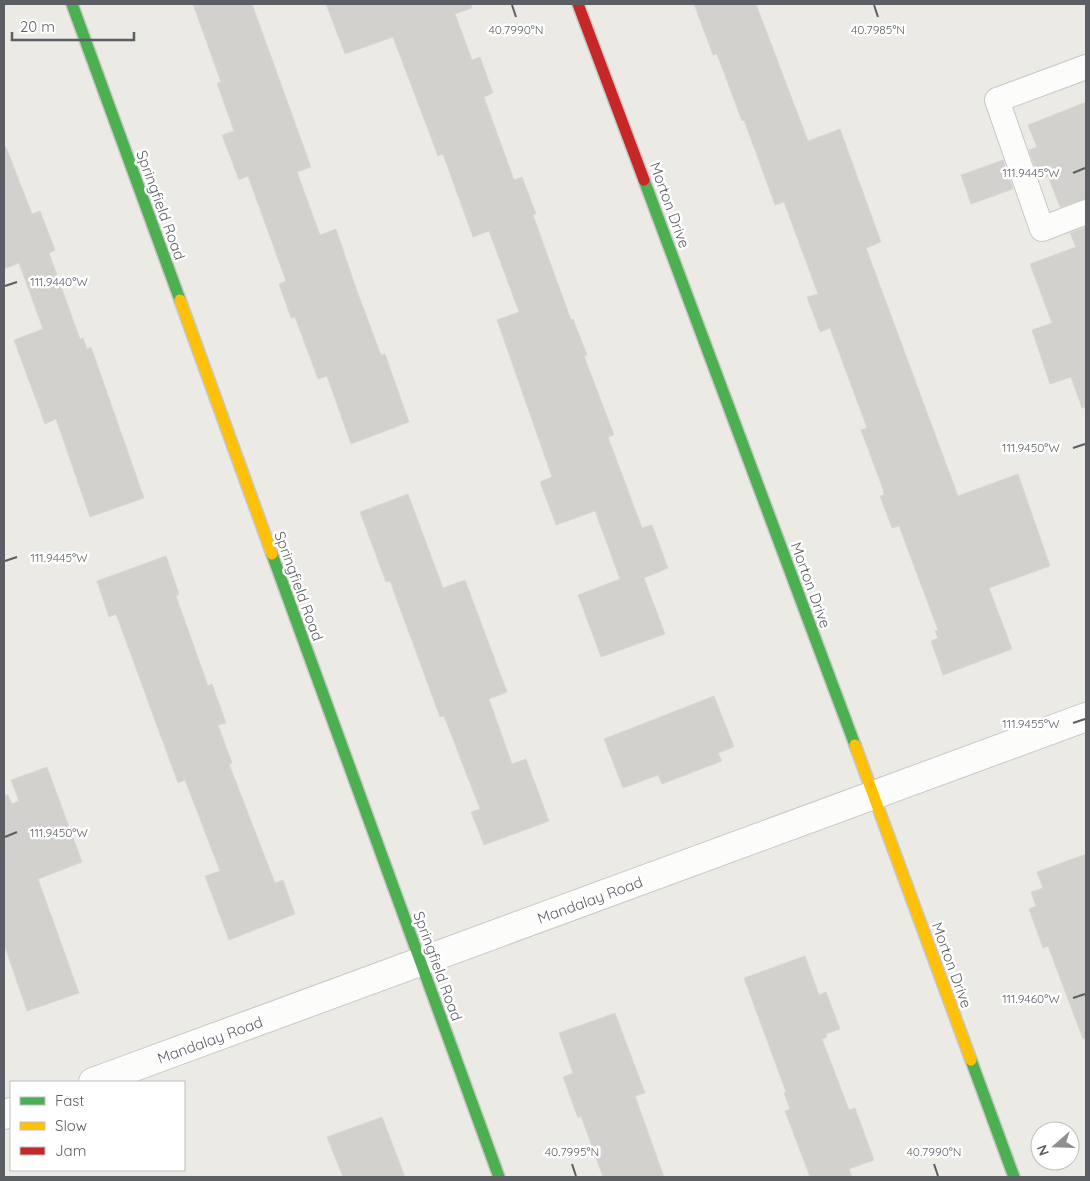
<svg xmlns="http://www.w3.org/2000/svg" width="1090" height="1181" viewBox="0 0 1090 1181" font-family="Quicksand,sans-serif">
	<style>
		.building { fill: #d2d1ce; stroke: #dad8d4 }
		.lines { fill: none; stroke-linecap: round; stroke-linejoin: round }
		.lane-casing { stroke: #c8c8c7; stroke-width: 26 }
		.street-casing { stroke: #c8c8c7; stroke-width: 30 }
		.fast-casing { stroke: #c7c7c5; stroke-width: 14 }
		.slow-casing { stroke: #c7c7c5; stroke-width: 14 }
		.jam-casing { stroke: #c7c7c5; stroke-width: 14 }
		.lane { stroke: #fcfcfb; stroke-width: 24 }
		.street { stroke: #fcfcfb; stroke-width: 28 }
		.fast { stroke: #4caf50; stroke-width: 11 }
		.slow { stroke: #ffc107; stroke-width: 11 }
		.jam { stroke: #c62828; stroke-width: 11 }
		.ticks { fill: none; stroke: #5b5e63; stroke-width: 2 }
		.labels { text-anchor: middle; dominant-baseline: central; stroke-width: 5; stroke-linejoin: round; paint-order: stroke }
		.street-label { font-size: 15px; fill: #5b5e63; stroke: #fff }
		.ticks-label { font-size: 12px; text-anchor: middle; fill: #5b5e63; stroke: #fff; stroke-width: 5; stroke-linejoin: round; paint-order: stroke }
	</style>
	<rect width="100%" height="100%" fill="#ebeae5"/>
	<path class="building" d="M 193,4 L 252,4 L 311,167 L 297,172 L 320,235 L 336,229 L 358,294 L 381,355 L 385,354 L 409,422 L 351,444 L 327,376 L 318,379 L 295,317 L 291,318 L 279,284 L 286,281 L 248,176 L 239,180 L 222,135 L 234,131 L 217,83 L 221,82 Z
		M 326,4 L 471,4 L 472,8 L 455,14 L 472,60 L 480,57 L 493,93 L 484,97 L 514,180 L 522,177 L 536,214 L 533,215 L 571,320 L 573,319 L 587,355 L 584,356 L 614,435 L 608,437 L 642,528 L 652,525 L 668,568 L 644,578 L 665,634 L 601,657 L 578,595 L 620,579 L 595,511 L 556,525 L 540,482 L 552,477 L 497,320 L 519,312 L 489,231 L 473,237 L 443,154 L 438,156 L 393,37 L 345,54 Z
		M 694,4 L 756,4 L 808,141 L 840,129 L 881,242 L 866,248 L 958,496 L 1018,474 L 1050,566 L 989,588 L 1012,649 L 943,675 L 931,641 L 938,638 L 935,631 L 938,630 L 899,526 L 892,528 L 880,496 L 884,495 L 883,489 L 861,430 L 867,428 L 830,328 L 820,332 L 807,297 L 818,294 L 784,202 L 775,205 L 744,120 L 742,121 L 717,54 L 713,55 Z
		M 1086,102 L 1086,199 L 1060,207 L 1048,176 L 1039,179 L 1029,150 L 1037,147 L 1028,125 Z
		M 4,147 L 6,147 L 32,214 L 40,211 L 55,250 L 49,253 L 80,339 L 83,338 L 87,349 L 91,347 L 144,498 L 90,517 L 56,419 L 45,424 L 14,340 L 43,329 L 19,263 L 4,269 Z
		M 1003,160 L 1013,189 L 971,204 L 961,175 Z
		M 1086,227 L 1086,407 L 1082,408 L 1071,377 L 1050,384 L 1032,330 L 1052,323 L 1030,264 L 1076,247 L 1070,233 Z
		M 408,494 L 443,588 L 465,580 L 507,692 L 489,699 L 512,764 L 526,759 L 549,821 L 484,845 L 471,812 L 480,809 L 444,716 L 440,717 L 390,581 L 386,582 L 360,512 Z
		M 166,556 L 179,594 L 176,596 L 208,686 L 212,684 L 226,723 L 218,725 L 232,763 L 229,764 L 275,883 L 283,880 L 295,914 L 229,940 L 205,876 L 220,871 L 185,780 L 178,783 L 116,614 L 109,617 L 97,581 Z
		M 714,696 L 734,747 L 718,753 L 722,761 L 662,784 L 658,775 L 623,788 L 604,739 Z
		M 47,767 L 82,862 L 38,879 L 79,993 L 27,1011 L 4,944 L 4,795 L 8,795 L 12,804 L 19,801 L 11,780 Z
		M 1086,854 L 1086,1038 L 1083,1039 L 1048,946 L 1043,948 L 1029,909 L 1036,906 L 1031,892 L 1043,888 L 1037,872 Z
		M 805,956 L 819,995 L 826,992 L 840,1029 L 826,1034 L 827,1037 L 822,1039 L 849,1110 L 855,1108 L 874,1160 L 849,1169 L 852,1177 L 810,1177 L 785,1111 L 790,1109 L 784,1093 L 786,1092 L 744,978 Z
		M 615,1013 L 645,1093 L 635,1096 L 664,1177 L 603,1177 L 581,1116 L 578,1118 L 563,1077 L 573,1073 L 559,1033 Z
		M 382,1117 L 405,1177 L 343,1177 L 327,1137 Z"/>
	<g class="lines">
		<defs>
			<path id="lane" d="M 1086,67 L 997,100 L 1042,229 L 1086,212"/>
			<path id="street" d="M 93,1082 L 1086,717
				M 4,1115 L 11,1112"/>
			<path id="fast" d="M 72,4 L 180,300
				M 644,180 L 855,745
				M 272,554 L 499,1177
				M 971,1060 L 1014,1177"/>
			<path id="slow" d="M 180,300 L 272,554
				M 855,745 L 971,1060"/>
			<path id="jam" d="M 578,4 L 644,180"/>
		</defs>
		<use href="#lane" class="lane-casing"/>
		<use href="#street" class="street-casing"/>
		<use href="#fast" class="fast-casing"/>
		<use href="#slow" class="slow-casing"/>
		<use href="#jam" class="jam-casing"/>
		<use href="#lane" class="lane"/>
		<use href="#street" class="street"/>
		<use href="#fast" class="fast"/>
		<use href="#slow" class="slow"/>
		<use href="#jam" class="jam"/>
	</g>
	<path class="ticks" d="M 512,5 L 516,17M 874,5 L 878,17M 1073,173 L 1085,168M 5,286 L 17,282M 1073,448 L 1085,444M 5,561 L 17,557M 1073,723 L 1085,719M 5,837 L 17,832M 1073,998 L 1085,994M 572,1164 L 576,1176M 934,1164 L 938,1176"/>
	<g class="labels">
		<g class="street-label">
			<text transform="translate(161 205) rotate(70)">Springfield Road</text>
			<text transform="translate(670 205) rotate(70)">Morton Drive</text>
			<text transform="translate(811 585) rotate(70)">Morton Drive</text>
			<text transform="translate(299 586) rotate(70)">Springfield Road</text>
			<text transform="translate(590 900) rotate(-20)">Mandalay Road</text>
			<text transform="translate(952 965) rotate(70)">Morton Drive</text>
			<text transform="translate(438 966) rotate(70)">Springfield Road</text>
			<text transform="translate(210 1040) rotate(-20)">Mandalay Road</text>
		</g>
	</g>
	<g class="ticks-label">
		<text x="516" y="34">40.7990°N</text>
		<text x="878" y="34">40.7985°N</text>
		<text x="1031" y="177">111.9445°W</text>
		<text x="59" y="286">111.9440°W</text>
		<text x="1031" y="452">111.9450°W</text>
		<text x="59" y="562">111.9445°W</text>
		<text x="1031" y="728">111.9455°W</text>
		<text x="59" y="837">111.9450°W</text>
		<text x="1031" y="1003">111.9460°W</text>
		<text x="572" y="1156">40.7995°N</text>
		<text x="934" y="1156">40.7990°N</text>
	</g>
	<rect width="1090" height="1181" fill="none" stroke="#5b5e63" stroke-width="10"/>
	<rect x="10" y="1081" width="175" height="90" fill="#ffffff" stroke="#bdbfc1"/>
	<rect x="20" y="1097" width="25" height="8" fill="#4caf50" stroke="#bdbfc1"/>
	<text x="55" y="1106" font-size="15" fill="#5b5e63">Fast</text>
	<rect x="20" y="1122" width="25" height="8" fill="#ffc107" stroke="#bdbfc1"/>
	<text x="55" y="1131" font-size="15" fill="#5b5e63">Slow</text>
	<rect x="20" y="1147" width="25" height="8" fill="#c62828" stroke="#bdbfc1"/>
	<text x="55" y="1156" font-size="15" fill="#5b5e63">Jam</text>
	<g transform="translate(1055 1146) rotate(250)"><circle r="24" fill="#ffffff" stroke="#bdbfc1"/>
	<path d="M0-4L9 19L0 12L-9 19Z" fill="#8d8f90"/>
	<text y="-8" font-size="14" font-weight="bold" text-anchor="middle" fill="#5b5e63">N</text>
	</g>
	<path d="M12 32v8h122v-8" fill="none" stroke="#5b5e63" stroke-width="2.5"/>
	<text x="20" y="32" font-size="15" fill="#5b5e63" stroke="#ffffff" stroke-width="4" paint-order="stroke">20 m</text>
</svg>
